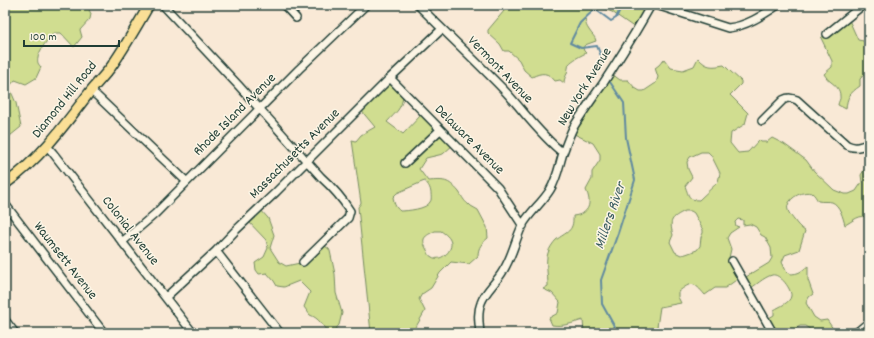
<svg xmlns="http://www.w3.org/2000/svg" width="874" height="338" viewBox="0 0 874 338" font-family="Dekko,sans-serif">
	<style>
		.green { fill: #d0dd90; stroke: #788d62; fill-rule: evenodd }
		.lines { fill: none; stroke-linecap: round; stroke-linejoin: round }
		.stream { stroke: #618aa0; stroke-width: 2 }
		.minor-casing { stroke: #1f3d34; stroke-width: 10 }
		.major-casing { stroke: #1f3d34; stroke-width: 12 }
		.minor { stroke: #fcf5e5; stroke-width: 7 }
		.major { stroke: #fadf96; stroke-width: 9 }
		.labels { text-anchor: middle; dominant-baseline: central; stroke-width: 3; stroke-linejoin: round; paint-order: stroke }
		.street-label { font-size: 14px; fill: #1f3d34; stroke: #fcf5e5 }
		.water-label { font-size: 15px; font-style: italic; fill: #3a5d61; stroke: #fcf5e5 }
	</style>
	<rect width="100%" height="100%" fill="#f9e9d6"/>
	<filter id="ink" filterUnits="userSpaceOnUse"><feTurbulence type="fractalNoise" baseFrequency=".025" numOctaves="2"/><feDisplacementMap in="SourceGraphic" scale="8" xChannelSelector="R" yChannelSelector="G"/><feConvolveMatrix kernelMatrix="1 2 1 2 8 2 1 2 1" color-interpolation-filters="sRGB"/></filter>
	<g filter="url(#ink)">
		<path class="green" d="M 5,5 L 87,5 L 91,14 L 90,19 L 80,30 L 82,37 L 74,47 L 61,33 L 54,33 C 49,37 38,52 38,58 C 37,62 38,64 41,67 L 36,78 L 26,84 L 15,80 L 9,87 L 16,103 L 21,127 L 5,140 Z
			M 500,5 L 649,5 L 635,28 L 612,12 L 602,8 C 590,12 580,17 589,30 C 592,35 595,36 596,41 L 585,45 L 583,48 L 584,51 L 586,53 C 582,55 572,60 569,64 C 568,66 568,70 567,73 C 566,77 564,78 564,83 L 560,80 L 555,81 C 548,72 542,72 532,77 L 524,70 L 519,60 L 509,51 L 504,51 L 500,44 L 488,33 L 488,30 L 504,11 Z
			M 844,20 L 849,20 L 858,40 L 869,42 L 869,69 L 860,79 L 860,86 C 850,93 847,97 846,109 L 838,105 C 838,102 841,99 840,96 C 840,89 836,86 831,82 C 828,80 826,77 824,74 L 832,67 L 832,61 L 821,38 Z
			M 698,58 C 707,68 712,67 724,65 L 730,71 L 741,81 L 741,84 L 730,95 L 748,113 L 745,124 L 731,133 L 730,143 L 738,153 L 748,152 L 759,140 L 761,142 L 767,142 L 772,138 L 784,144 L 806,160 L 814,171 L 834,190 L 844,194 L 849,194 L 856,191 L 862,182 L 861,175 L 864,170 L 869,171 L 869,218 C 860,213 853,221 845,225 C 843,218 840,205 832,202 C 828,201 822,202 818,201 C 816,198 815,195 812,193 C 804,190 790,197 788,205 C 786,210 791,216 794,220 C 797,224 800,228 805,231 L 799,250 L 785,255 L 782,262 L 786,271 L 789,274 C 800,274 801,271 808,266 L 808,280 L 813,294 L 809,297 L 806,303 L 814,317 L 820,321 L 827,320 L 836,333 L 816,333 L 805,326 L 800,326 L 789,333 L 770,333 L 764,321 L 774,315 L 774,310 C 780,306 790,303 791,296 C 792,290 780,273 772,275 C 764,277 755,286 748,290 L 741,280 L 769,263 L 772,258 L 771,248 L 765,237 L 761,235 L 756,227 L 750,224 L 743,225 L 743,220 L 738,219 L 735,222 L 736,226 L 739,227 L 730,233 L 727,238 L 731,249 L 729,258 L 739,278 L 725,288 L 715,288 L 705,295 C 694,282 692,281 678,292 L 678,297 L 681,303 L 660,307 L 657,327 L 649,333 L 584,333 L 583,320 C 573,323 563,327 552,325 L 549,318 L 558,313 L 560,302 L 552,293 L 543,289 L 548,286 L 548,285 C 548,276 545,261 548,253 C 549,249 553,243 556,240 C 566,232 574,232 573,216 C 590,214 592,203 586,190 L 592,179 L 592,172 L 600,160 L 600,154 L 593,143 L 572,133 L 608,71 L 620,80 L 628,80 L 635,88 L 640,91 L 644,91 L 656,83 L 658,77 L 655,68 L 659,65 L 664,59 L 671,68 L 683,70 L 694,66 ZM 701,152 L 708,152 L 711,155 L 720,173 L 718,182 L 699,200 C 688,200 689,196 685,186 L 692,177 L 688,169 L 687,162 L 690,157 ZM 685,211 L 691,211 L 694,213 L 703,230 L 703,233 L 701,237 L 700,246 L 697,250 L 686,254 L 681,255 L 675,252 L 670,242 L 673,235 C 669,220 671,218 685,211 Z
			M 389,81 L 403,95 C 402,109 396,112 387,122 L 403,134 L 422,114 L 453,145 L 443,154 L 426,158 L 419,169 L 428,181 C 444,180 448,179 459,192 C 463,198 463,200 469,205 L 469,204 L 471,206 L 478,210 L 487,227 L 488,238 C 482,243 478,247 478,256 L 469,264 L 451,262 L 440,273 L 431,288 L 422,294 L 419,299 L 425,311 L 413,332 L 413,333 L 371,333 L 358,207 L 361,203 L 352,140 L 356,141 L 361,135 L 375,127 L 360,109 ZM 425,181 C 429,186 430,187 431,193 C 431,196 432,200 430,202 C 427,209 407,211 400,211 C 395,207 394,203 393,197 L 397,193 L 422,182 ZM 435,231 L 441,231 C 445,234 450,237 451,243 C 452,252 440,262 432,257 C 429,256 428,252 427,250 C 420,238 425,236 435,231 Z
			M 259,208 L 268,218 L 274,235 L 270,248 L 279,262 L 286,266 L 300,263 L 321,243 L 329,249 L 330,251 L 335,274 L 336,293 L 342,313 L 339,325 L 332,333 L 328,333 C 323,326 319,318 310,315 L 304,307 L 310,292 L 299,281 L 284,287 L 277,286 L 274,281 L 267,273 L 259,274 L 256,270 L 255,263 L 264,257 L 268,248 L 266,240 L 247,220 Z"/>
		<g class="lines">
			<path class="stream" d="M 600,70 L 601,56 L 597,46 L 581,48 L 570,43 L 580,23 L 595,9 L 611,21 L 616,18 L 622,5
				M 610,82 L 624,103 L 626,138 L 635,180 L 618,233 L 601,280 L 602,304 L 618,333"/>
			<defs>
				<path id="minor" d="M 163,5 L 239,86 L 321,177 C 332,187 342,198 350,211 L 348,218 L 303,262
					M 284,5 L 296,18
					M 418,5 C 446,33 475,60 503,89 C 523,110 540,135 563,153
					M 656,5 L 728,28 C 747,26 763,15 778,5
					M 827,34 L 863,5
					M 390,78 L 498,188 L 523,226
					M 91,91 L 97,96 L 186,181
					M 762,121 L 783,100 C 789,97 792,98 797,100 L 847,145 C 855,149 861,147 869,143
					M 47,146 L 53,153 L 193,333
					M 405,163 L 440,130
					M 5,204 L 104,333
					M 122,242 L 155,214 L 299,69 L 366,5
					M 216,251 L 280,333
					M 732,261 L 773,333
					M 166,297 L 216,251 L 236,230 L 276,192 L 390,78 L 442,29
					M 5,320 L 15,333
					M 480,333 C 479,323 477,313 481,303 C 485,291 497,282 503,271 C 512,257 515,241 522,226 C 529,213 542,203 550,190 C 557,179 559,166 563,153 C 566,145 569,136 573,128 C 582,113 592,99 602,85 C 619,59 636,32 651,5
					M 856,333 L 869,322"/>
				<path id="major" d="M 5,184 C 39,160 64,126 89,93 C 96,84 104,76 111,67 C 125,47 137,26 149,5"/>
			</defs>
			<use href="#minor" class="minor-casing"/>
			<use href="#major" class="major-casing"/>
			<use href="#minor" class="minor"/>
			<use href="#major" class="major"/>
		</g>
	</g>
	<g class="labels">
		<g class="street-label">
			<text transform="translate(500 70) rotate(46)">Vermont Avenue</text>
			<text transform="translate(585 87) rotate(-58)">New York Avenue</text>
			<text transform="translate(65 100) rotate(-51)">Diamond Hill Road</text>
			<text transform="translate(235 115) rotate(-45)">Rhode Island Avenue</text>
			<text transform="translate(469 140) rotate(45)">Delaware Avenue</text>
			<text transform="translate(295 154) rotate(-45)">Massachusetts Avenue</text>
			<text transform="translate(130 231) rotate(52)">Colonial Avenue</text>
			<text transform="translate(65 261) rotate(52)">Waumsett Avenue</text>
		</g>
		<g class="water-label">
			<text transform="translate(611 216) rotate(-71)">Millers River</text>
		</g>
	</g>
	<rect width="874" height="338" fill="none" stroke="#fcf5e5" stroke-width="20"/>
	<rect x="10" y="10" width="854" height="318" fill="none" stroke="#1f3d34" stroke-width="1.5" filter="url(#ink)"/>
	<path d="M24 40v6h95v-6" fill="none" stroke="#1f3d34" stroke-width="2"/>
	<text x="30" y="40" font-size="12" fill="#1f3d34" stroke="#fcf5e5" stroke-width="3" paint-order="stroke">100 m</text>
</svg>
